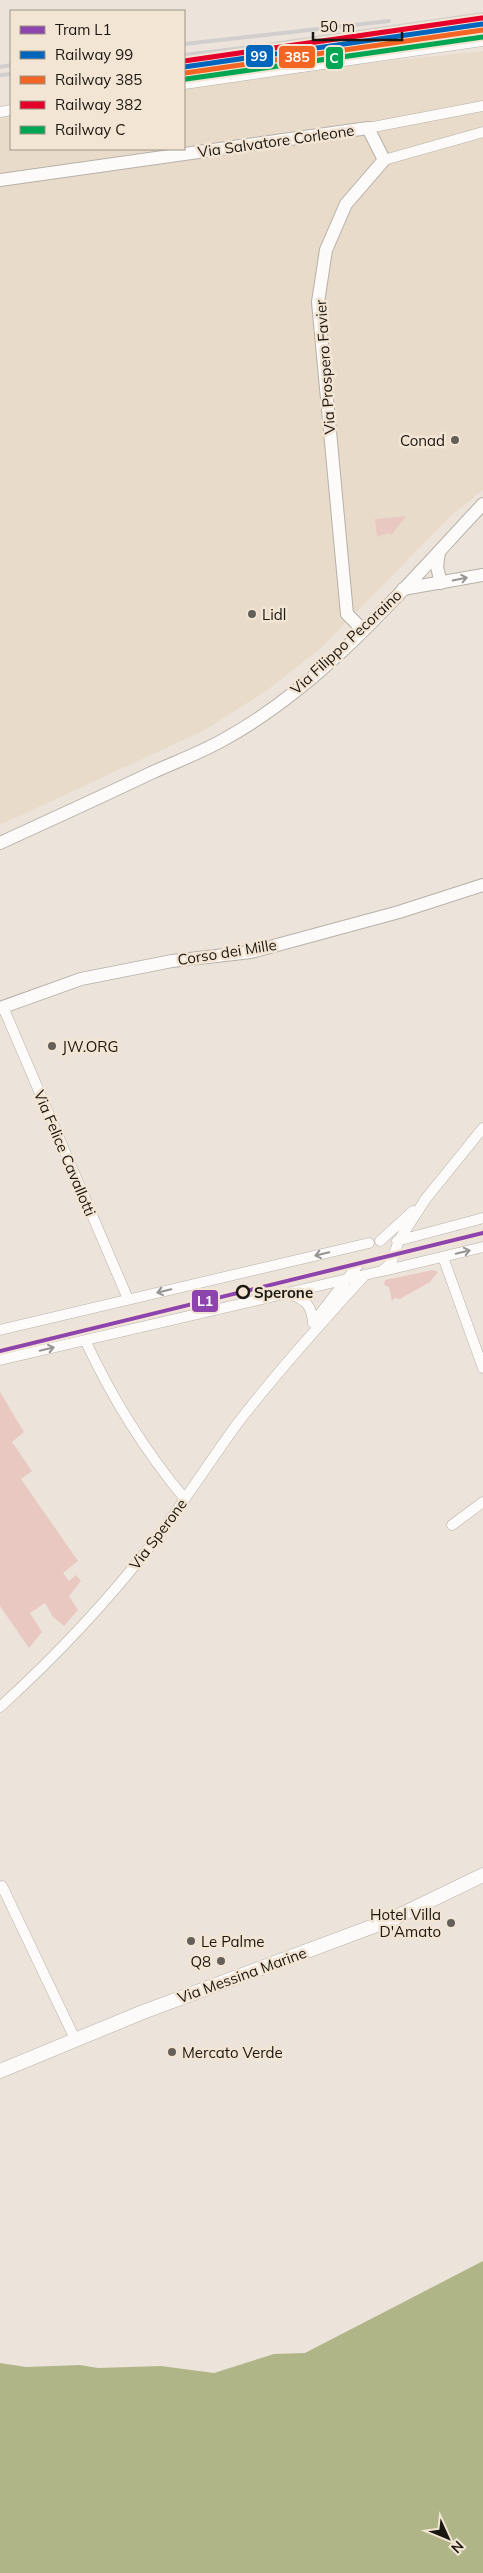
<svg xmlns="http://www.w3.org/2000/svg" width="483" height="2573" viewBox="0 0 483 2573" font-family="Mulish,sans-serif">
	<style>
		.built { fill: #e9dbca }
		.green { fill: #e8c8c0 }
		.water { fill: #b0b588 }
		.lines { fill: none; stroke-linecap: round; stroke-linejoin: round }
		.minor-casing { stroke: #b6b0a8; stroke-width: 11 }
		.tertiary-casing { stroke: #b6b0a8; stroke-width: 14 }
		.secondary-casing { stroke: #b6b0a8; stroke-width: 15 }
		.minor { stroke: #fcfbfa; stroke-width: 10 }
		.tertiary { stroke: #fcfbfa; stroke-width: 12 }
		.secondary { stroke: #fcfbfa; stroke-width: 14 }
		.rail { stroke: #d1cfcd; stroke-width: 4 }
		.rail-1-casing { stroke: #f3e5d4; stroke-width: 9 }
		.rail-2-casing { stroke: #f3e5d4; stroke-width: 9 }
		.rail-3-casing { stroke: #f3e5d4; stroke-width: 9 }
		.rail-4-casing { stroke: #f3e5d4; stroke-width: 9 }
		.rail-1 { stroke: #0065bd; stroke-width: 5 }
		.rail-2 { stroke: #f26522; stroke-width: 5 }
		.rail-3 { stroke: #e4002b; stroke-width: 5 }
		.rail-4 { stroke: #00a651; stroke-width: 5 }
		.tram-1-casing { stroke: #f3e5d4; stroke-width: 8 }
		.tram-1 { stroke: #8e44ad; stroke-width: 4 }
		.oneway { stroke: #979491 }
		.poi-dot { fill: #645f58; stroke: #f3e5d4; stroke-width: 2 }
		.stop-dot { fill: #f3e5d4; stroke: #1b1711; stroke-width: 2.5 }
		.labels { text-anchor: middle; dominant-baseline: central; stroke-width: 5; stroke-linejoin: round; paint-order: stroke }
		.street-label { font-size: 15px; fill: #1b1711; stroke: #f3e5d4 }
		.poi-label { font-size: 15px; fill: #1b1711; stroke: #f3e5d4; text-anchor: start }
		.stop-label { font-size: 15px; font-weight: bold; fill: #1b1711; stroke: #f3e5d4; text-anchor: start }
		.line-badge { stroke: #f3e5d4; stroke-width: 2 }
		.badge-label { font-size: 14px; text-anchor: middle; font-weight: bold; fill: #fff }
	</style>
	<rect width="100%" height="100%" fill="#ece4db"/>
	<path class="built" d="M 483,51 L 483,490 L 452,515 L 322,647 L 266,691 L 205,730 L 0,825 L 0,115 L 11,113 L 11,149 L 184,149 L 184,88 L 320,68 Z"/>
	<path class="green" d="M 406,516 L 391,535 L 388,533 L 377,537 L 375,519 Z
		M 433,1270 L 438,1272 L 430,1282 L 400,1299 L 395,1298 L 392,1301 L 389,1287 L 384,1285 L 385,1280 Z
		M 0,1392 L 24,1432 L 12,1442 L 32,1471 L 21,1479 L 78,1561 L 63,1573 L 69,1581 L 76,1575 L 81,1581 L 69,1596 L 78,1610 L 64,1626 L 53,1617 L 45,1603 L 30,1613 L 42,1632 L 29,1648 L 0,1606 Z"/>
	<path class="water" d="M 483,2261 L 483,2573 L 0,2573 L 0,2363 L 26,2367 L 80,2365 L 98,2368 L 161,2366 L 214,2373 L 274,2354 L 305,2353 Z"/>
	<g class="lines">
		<defs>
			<path id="minor" d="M 184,84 L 483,41
				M 0,112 L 11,110
				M 368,128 L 483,106
				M 384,160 L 483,132
				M 3,1007 L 128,1299
				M 424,1201 L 483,1128
				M 380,1241 L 413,1211
				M 397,1241 L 483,1218
				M 443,1257 L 483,1368
				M 383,1271 L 483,1247
				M 288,1293 C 305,1299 312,1305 313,1323
				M 316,1319 L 358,1265
				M 0,1330 L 369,1243
				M 85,1340 C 111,1396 145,1451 185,1499
				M 0,1360 L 382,1271 L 391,1263 L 399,1240 L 427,1197
				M 452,1525 L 483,1502
				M 0,1707 C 55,1657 106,1603 152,1544 C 182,1505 208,1464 237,1424 C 277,1372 321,1323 365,1275
				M 2,1886 L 75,2039"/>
			<path id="tertiary" d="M 0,180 L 368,128 L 384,160 L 346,204 L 326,250 L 318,302 L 347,614 L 362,629
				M 439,552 L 437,567 L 441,583
				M 403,589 L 483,575
				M 0,843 C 50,820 101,797 151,773 C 175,762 200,753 223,740 C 324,685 405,587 483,504
				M 0,1008 L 81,979 L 172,961 L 251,952 L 399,912 L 483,885"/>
			<path id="secondary" d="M 0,2071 L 143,2012 L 390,1920 L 483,1875"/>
		</defs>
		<use href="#minor" class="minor-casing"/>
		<use href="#tertiary" class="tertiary-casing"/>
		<use href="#secondary" class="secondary-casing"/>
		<use href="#minor" class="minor"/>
		<use href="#tertiary" class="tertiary"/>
		<use href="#secondary" class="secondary"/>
		<path class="rail" d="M 184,44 L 389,21
			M 184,55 L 267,45 L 483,14
			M 0,67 L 11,65
			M 0,75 L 11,74"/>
		<defs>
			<path id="rail-1" d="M 184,67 L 483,24"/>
			<path id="rail-2" d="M 185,73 L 483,30"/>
			<path id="rail-3" d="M 184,61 L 482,18"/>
			<path id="rail-4" d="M 186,79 L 483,37"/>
		</defs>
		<use href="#rail-1" class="rail-1-casing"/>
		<use href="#rail-2" class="rail-2-casing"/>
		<use href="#rail-3" class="rail-3-casing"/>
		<use href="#rail-4" class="rail-4-casing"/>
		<use href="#rail-1" class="rail-1"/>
		<use href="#rail-2" class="rail-2"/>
		<use href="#rail-3" class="rail-3"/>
		<use href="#rail-4" class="rail-4"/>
		<defs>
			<path id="tram-1" d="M 0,1351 L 483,1233"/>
		</defs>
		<use href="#tram-1" class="tram-1-casing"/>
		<use href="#tram-1" class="tram-1"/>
	</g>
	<defs><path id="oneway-shaft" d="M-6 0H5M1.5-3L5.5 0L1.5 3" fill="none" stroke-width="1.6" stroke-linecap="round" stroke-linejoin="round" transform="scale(1.25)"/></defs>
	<g class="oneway">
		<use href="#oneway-shaft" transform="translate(460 579) rotate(-11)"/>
		<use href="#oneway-shaft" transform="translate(463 1252) rotate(-14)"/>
		<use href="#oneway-shaft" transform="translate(322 1254) rotate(167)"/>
		<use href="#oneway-shaft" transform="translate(164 1291) rotate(167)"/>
		<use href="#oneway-shaft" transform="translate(47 1349) rotate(-13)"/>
	</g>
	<g class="poi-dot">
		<circle cx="455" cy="440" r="5"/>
		<circle cx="252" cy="614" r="5"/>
		<circle cx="52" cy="1046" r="5"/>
		<circle cx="451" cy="1923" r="5"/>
		<circle cx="191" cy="1941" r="5"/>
		<circle cx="221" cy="1961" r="5"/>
		<circle cx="172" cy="2052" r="5"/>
	</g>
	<circle class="stop-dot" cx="243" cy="1292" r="6"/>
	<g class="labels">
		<g class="street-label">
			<text transform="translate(276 141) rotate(-8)">Via Salvatore Corleone</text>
			<text transform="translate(325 367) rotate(-94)">Via Prospero Favier</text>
			<text transform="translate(346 642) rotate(-43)">Via Filippo Pecoraino</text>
			<text transform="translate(227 952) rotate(-9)">Corso dei Mille</text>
			<text transform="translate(65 1153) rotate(67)">Via Felice Cavallotti</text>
			<text transform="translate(158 1534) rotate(-53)">Via Sperone</text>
			<text transform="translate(242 1975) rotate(-20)">Via Messina Marine</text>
		</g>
		<g class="poi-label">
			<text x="445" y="440" text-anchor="end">Conad</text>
			<text x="262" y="614">Lidl</text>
			<text x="62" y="1046">JW.ORG</text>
			<text x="441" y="1914" text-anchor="end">Hotel Villa<tspan x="441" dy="17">D'Amato</tspan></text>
			<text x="201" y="1941">Le Palme</text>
			<text x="211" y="1961" text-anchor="end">Q8</text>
			<text x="182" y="2052">Mercato Verde</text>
		</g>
		<g class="stop-label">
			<text x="254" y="1292">Sperone</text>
		</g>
	</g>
	<g class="line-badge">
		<rect x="245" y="44" width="29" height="24" rx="5" fill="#0065bd"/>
		<rect x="278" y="45" width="38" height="24" rx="5" fill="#f26522"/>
		<rect x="325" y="46" width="19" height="24" rx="5" fill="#00a651"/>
		<rect x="191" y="1289" width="28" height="24" rx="5" fill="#8e44ad"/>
	</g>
	<g class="badge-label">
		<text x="259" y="61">99</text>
		<text x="297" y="62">385</text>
		<text x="334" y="63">C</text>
		<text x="205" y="1306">L1</text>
	</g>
	<rect x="10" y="10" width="175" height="140" fill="#f3e5d4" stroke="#9d9386"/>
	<rect x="20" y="26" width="25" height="8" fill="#8e44ad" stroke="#9d9386"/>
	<text x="55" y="35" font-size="15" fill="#1b1711">Tram L1</text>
	<rect x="20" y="51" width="25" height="8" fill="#0065bd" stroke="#9d9386"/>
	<text x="55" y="60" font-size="15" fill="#1b1711">Railway 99</text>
	<rect x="20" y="76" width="25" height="8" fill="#f26522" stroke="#9d9386"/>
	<text x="55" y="85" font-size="15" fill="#1b1711">Railway 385</text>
	<rect x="20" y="101" width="25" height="8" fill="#e4002b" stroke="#9d9386"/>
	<text x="55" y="110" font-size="15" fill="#1b1711">Railway 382</text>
	<rect x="20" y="126" width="25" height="8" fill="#00a651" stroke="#9d9386"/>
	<text x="55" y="135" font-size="15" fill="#1b1711">Railway C</text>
	<g transform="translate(448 2538) rotate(134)" stroke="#f3e5d4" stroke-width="4" paint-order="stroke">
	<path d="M0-4L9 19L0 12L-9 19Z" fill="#1b1711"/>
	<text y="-8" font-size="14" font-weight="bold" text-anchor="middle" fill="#1b1711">N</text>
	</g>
	<path d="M313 32v8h89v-8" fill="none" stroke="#1b1711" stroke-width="2.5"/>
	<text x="320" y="32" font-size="15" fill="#1b1711" stroke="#f3e5d4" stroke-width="4" paint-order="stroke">50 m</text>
</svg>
